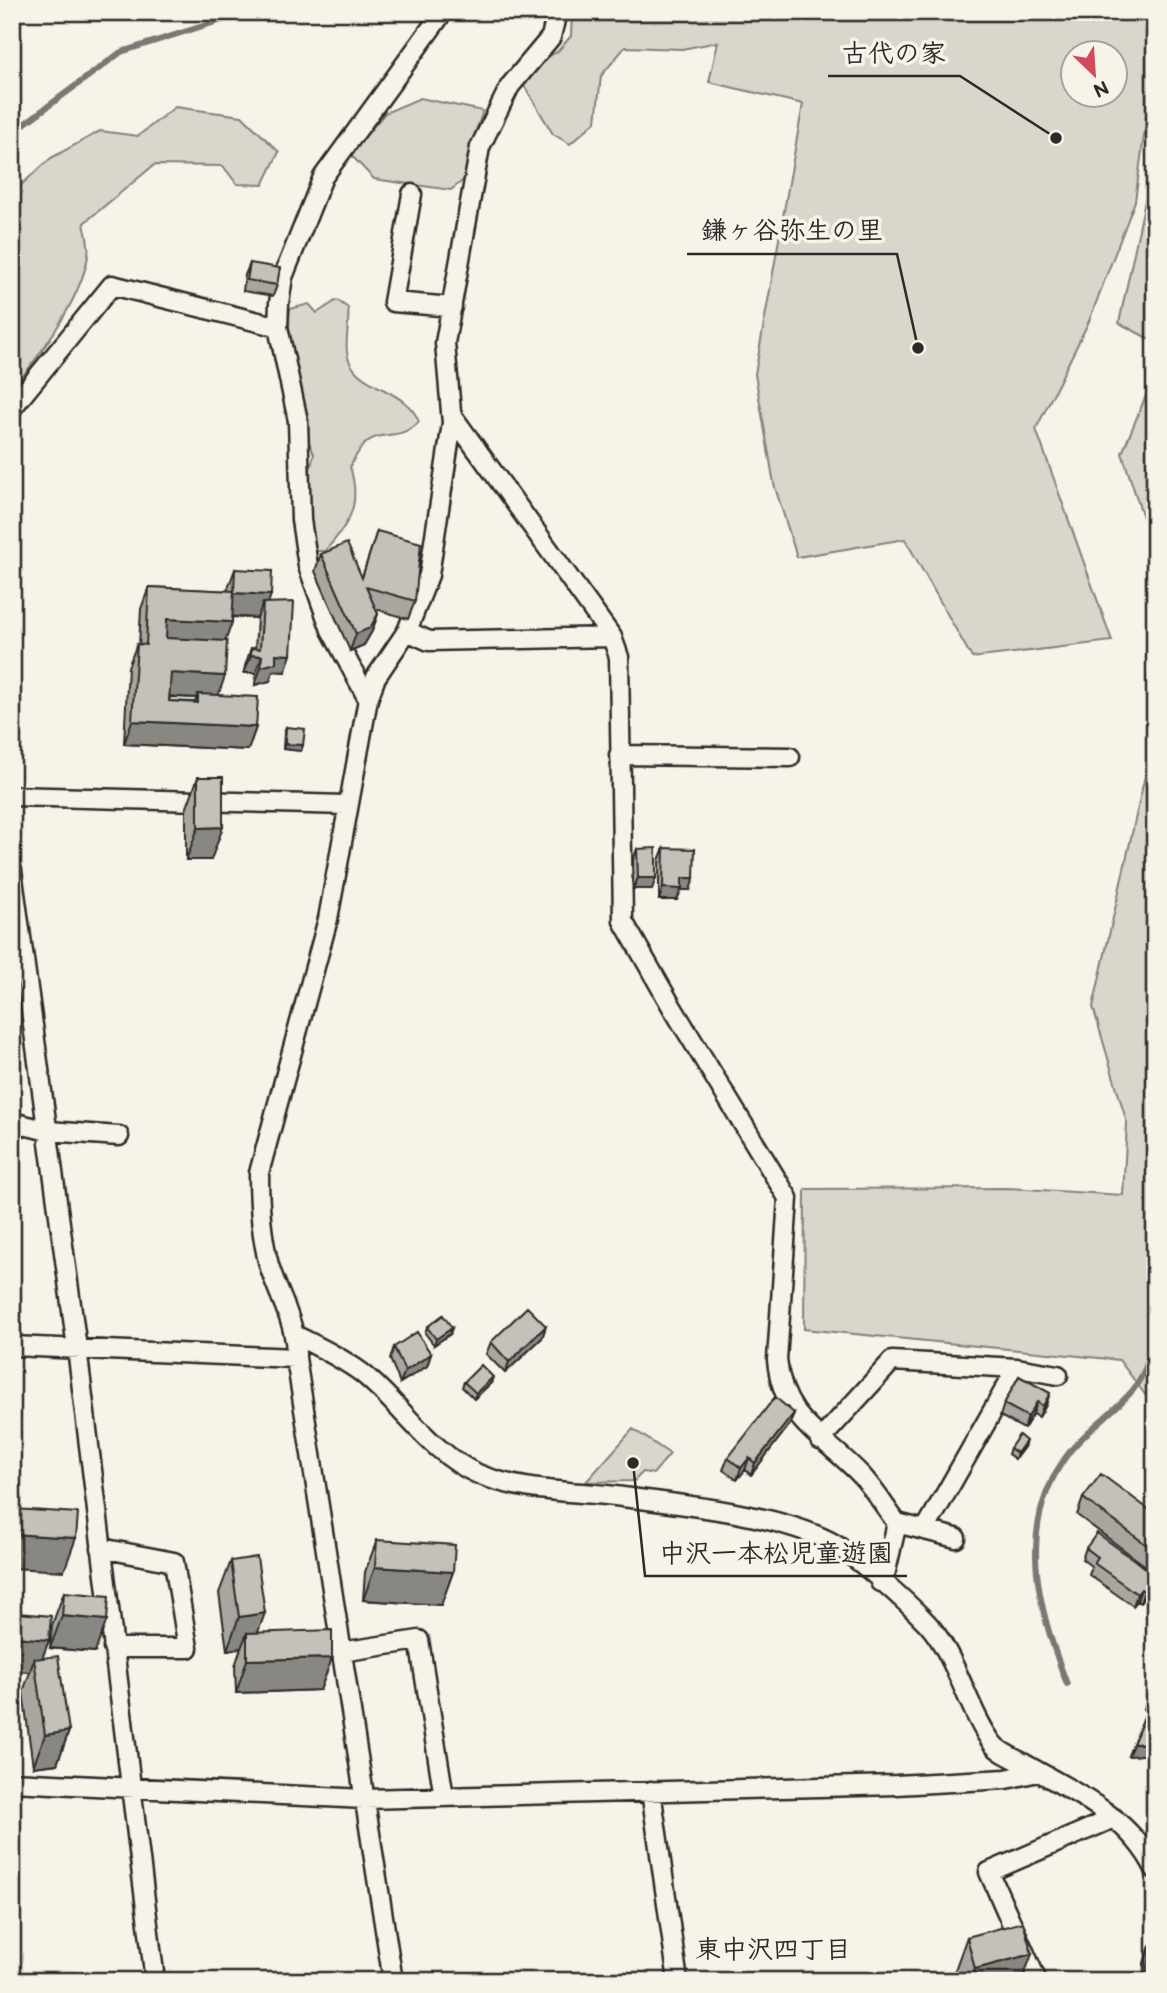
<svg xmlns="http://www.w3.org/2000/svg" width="1167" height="1993" viewBox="0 0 1167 1993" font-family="'Balsamiq Sans','Klee One',sans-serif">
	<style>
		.green { fill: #dad6cc; stroke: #82807c; stroke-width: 2; fill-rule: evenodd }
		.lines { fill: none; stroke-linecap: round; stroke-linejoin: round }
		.stream { stroke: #7a7874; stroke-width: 6 }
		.street-casing { stroke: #2b2b2b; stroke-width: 23 }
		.street { stroke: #f7f3e8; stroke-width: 18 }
		.wall { fill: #a9a69f; stroke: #2b2b2b; stroke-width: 2; fill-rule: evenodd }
		.shaded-wall { fill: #898782; stroke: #2b2b2b; stroke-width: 2 }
		.building { fill: #c4c1b9; stroke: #2b2b2b; stroke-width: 2 }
		.labels { text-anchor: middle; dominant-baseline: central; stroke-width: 7; stroke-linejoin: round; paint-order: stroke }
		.neighbourhood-label { font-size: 26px; font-weight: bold; fill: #2b2b2b; stroke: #f7f3e8 }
		.leader { fill: none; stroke: #2b2b2b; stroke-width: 2.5 }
		.callout-dot { fill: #2b2b2b; stroke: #f7f3e8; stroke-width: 2.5 }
		.callout-label { font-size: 26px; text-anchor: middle; font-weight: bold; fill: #2b2b2b; stroke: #f7f3e8; stroke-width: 7; stroke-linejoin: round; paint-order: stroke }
	</style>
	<rect width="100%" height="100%" fill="#f7f3e8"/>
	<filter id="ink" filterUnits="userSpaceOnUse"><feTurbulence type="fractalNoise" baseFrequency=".0143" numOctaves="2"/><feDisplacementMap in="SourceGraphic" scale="14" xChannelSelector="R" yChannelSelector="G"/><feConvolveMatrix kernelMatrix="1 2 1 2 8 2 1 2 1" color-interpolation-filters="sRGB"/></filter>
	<g filter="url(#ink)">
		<path class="green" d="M 572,12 L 788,12 L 866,20 L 868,12 L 1155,12 L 1155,57 L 1135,201 L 1089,321 L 1036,429 L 1112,641 L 972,658 L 905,539 L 797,557 L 774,484 L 755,374 L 803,104 L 709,82 L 718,42 L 682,49 L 625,47 L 601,76 L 596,121 L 570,144 L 553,134 L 522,82 L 532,67 L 558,51 L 571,36 ZM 1072,52 L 1114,52 L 1114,94 L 1072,94 Z
			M 420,98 L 483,111 L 471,144 L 466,178 L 451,190 L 374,179 L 350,154 L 385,113 Z
			M 175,107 L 242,116 L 279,152 L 263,185 L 237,184 L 223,166 L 154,165 L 84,223 C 86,234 90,246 88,256 C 81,299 40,356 12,389 L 12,193 L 51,158 L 100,131 L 138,136 Z
			M 1155,135 L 1155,342 L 1119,323 L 1145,201 Z
			M 337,300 L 348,308 C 350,323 345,338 347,352 C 351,389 406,386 419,422 C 390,449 374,416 350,467 C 362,505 349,524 325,551 L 311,551 L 307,482 L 314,454 C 298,421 286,345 290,309 L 309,304 L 317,313 Z
			M 1155,374 L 1155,554 L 1122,453 Z
			M 1155,578 L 1155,671 L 1150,663 Z
			M 1155,731 L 1155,1371 L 1147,1397 L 1119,1360 L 804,1329 L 805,1189 L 1008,1188 L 1123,1195 L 1127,1123 L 1093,1007 Z
			M 633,1429 L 670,1454 L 653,1474 L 643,1472 L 634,1481 L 586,1482 Z"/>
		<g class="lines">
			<path class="stream" d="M 12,133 L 121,52 L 247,12
				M 1067,1684 C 1037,1606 1014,1522 1071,1450 C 1089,1428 1114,1412 1133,1390 C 1142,1379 1148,1361 1155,1347"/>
			<defs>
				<path id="street" d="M 412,194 L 393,302 L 452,307
					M 12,408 L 112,285 L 278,327
					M 451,414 L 612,637 L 619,657 L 623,921 L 672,1007 L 788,1198 L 777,1360 C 783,1421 823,1435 861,1475 C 874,1489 885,1507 897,1523 L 886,1571 L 880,1582
					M 407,631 L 429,641 L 612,637
					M 368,699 L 331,630 L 308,566 L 301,520 L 298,421 L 278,327 L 279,303 L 283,277 L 323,177 L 443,12
					M 619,755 L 790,757
					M 12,796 L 346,805
					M 12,871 L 77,1348 L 155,1981
					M 12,1122 L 48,1131 L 119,1136
					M 297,1336 C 319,1347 342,1358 362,1373 C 402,1405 430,1453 478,1474 C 521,1492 570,1491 615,1496 C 677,1504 773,1513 829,1541 C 853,1553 907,1602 927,1623 C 956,1654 968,1711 993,1744 C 1000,1753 1016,1759 1025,1764 C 1075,1793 1128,1815 1155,1869
					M 12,1346 L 296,1358
					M 820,1440 L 892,1361 L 1017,1368 L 1058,1375
					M 897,1523 L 956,1538
					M 925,1530 L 1017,1368
					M 101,1548 L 174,1562 L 188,1648 L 113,1648
					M 341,1652 L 419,1640 L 444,1797
					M 12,1782 L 365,1799 L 896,1785 L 1006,1779 L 1038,1772
					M 651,1791 L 678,1981
					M 393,1981 L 296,1358 C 297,1323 279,1298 269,1265 C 261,1235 259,1203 259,1173 L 328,919 L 368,699 L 376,677 L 407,631 L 429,575 L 452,423 L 445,343 L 480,147 L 510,86 L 551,37 L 557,12
					M 1037,1981 L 989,1872 L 1114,1818"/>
			</defs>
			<use href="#street" class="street-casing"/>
			<use href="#street" class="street"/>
		</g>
		<path class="wall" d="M 250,263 L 277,285 L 273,296 L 243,291 L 245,275 Z
			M 377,531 L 415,601 L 408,619 L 376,609 L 378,614 L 372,631 L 364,645 L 350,651 L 315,571 L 321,554 L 362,577 Z
			M 235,569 L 268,603 L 285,672 L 273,671 L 270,681 L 255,685 L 256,673 L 244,673 L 245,666 L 251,648 L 255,649 L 257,618 L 232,617 L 232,622 L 225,641 L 218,695 L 256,727 L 248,750 L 124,744 L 128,667 L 137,644 L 139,645 L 141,609 L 149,587 L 227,591 ZM 170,697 L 197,698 L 195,702 L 169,701 Z
			M 286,727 L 303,745 L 301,751 L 283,749 L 284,733 Z
			M 198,777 L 211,860 L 186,860 L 186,810 Z
			M 664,848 L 690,890 L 681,890 L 677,900 L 659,900 L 659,860 Z
			M 637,849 L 652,889 L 633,889 L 633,860 Z
			M 546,1326 L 542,1338 L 505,1373 L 486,1354 L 491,1342 Z
			M 427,1327 L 450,1334 L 434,1345 L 425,1333 Z
			M 394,1347 L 431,1354 L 427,1366 L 400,1383 L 390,1359 Z
			M 1019,1376 L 1046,1405 L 1039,1417 L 1033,1414 L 1024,1429 L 1000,1416 L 1004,1404 Z
			M 464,1382 L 491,1383 L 474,1399 L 462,1387 Z
			M 794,1413 L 790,1424 L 751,1475 L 745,1470 L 737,1480 L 723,1470 L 728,1458 Z
			M 1024,1447 L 1015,1459 L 1008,1454 L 1010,1448 Z
			M 1083,1498 L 1155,1514 L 1155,1573 L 1077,1515 Z
			M 377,1540 L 453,1572 L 441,1605 L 363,1600 L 365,1572 Z
			M 1086,1548 L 1155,1575 L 1151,1588 L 1140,1603 L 1137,1601 L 1133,1606 L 1089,1575 L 1092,1567 L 1082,1559 Z
			M 231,1561 L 258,1633 L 332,1658 L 320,1690 L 236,1693 L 235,1666 L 241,1648 L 227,1650 L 219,1593 Z
			M 64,1592 L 95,1652 L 50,1648 L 52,1625 Z
			M 18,1613 L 49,1640 L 42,1658 L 69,1731 L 57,1764 L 33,1767 L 23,1692 L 30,1672 L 12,1671 L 12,1628 Z
			M 1155,1689 L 1155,1754 L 1128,1756 L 1147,1710 L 1144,1709 L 1150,1690 L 1154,1692 Z
			M 967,1937 L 1022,1981 L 958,1981 L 955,1970 Z
			M 1150,1946 L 1155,1981 L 1143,1981 L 1144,1963 Z"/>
		<path class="shaded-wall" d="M 234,593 L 271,595 L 263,618 L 263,603 L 257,618 L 225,616 Z
			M 378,614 L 372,631 L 364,645 L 350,651 L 356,634 Z
			M 167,619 L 232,622 L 224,645 L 159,642 Z
			M 276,654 L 291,655 L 285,672 L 273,671 L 270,681 L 255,685 L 261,667 Z
			M 251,655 L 262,656 L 256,673 L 244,673 Z
			M 171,673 L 225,676 L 217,699 L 198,694 L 197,698 L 162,696 Z
			M 132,721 L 256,727 L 248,750 L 124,744 Z
			M 285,744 L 303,745 L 301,751 L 283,749 Z
			M 223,827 L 211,860 L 186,860 L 198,828 Z
			M 638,878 L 656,878 L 652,889 L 633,889 Z
			M 682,878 L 694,878 L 690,890 L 681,890 L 677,900 L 659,900 L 663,888 Z
			M 546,1326 L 542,1338 L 505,1373 L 509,1362 Z
			M 452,1328 L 450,1334 L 434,1345 L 436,1339 Z
			M 431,1354 L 427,1366 L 400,1383 L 405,1371 Z
			M 493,1377 L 491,1383 L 474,1399 L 476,1393 Z
			M 1050,1393 L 1046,1405 L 1039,1417 L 1043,1406 Z
			M 1037,1402 L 1033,1414 L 1024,1429 L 1028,1417 Z
			M 794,1413 L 790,1424 L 751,1475 L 755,1463 Z
			M 1026,1441 L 1024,1447 L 1015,1459 L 1017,1453 Z
			M 749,1458 L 745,1470 L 737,1480 L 741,1468 Z
			M 12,1534 L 76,1538 L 64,1571 L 12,1568 Z
			M 375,1567 L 453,1572 L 441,1605 L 363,1600 Z
			M 1155,1577 L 1151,1588 L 1140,1603 L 1144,1591 Z
			M 1141,1589 L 1137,1601 L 1133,1606 L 1137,1594 Z
			M 265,1613 L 253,1646 L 247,1633 L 241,1648 L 227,1650 L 239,1617 Z
			M 62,1616 L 107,1620 L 95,1652 L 50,1648 Z
			M 16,1637 L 49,1640 L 37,1672 L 34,1659 L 30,1672 L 12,1671 L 12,1647 Z
			M 332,1658 L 320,1690 L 236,1693 L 247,1660 Z
			M 69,1731 L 57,1764 L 33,1767 L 45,1735 Z
			M 1155,1743 L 1155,1754 L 1128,1756 L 1133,1744 Z
			M 1032,1954 L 1022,1981 L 971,1981 L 975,1969 Z"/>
		<path class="building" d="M 250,263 L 280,268 L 277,285 L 247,280 Z
			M 377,531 L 421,543 L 415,601 L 366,587 L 378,614 L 370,628 L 356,634 L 321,554 L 347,543 L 362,578 Z
			M 235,569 L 272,571 L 271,595 L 234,593 Z
			M 149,587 L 234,591 L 232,622 L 167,619 L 166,638 L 227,641 L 225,676 L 171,673 L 169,701 L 198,703 L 198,694 L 258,697 L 256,727 L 132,721 L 137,644 L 146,645 Z
			M 294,602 L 291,655 L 276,654 L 276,663 L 261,667 L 262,656 L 251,655 L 251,648 L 260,649 L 263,603 Z
			M 286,727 L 305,729 L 303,745 L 285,744 Z
			M 198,777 L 223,777 L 223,827 L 198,828 Z
			M 656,848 L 656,878 L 638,878 L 637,849 Z
			M 664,848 L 695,849 L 694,878 L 682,878 L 682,889 L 663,888 Z
			M 527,1307 L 546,1326 L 509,1362 L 491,1342 Z
			M 443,1315 L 452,1328 L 436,1339 L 427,1327 Z
			M 417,1332 L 431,1354 L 405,1371 L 394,1347 Z
			M 481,1365 L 493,1377 L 476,1393 L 464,1382 Z
			M 1019,1376 L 1050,1393 L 1043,1406 L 1037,1402 L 1028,1417 L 1004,1404 Z
			M 775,1397 L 794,1413 L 755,1463 L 749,1458 L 741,1468 L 728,1458 Z
			M 1019,1435 L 1026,1441 L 1017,1453 L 1010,1448 Z
			M 1101,1474 L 1155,1514 L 1155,1551 L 1083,1498 Z
			M 13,1509 L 78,1513 L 76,1538 L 12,1534 Z
			M 1097,1533 L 1155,1575 L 1155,1577 L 1144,1591 L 1141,1589 L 1137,1594 L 1094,1563 L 1098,1557 L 1086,1548 Z
			M 377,1540 L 455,1545 L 453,1572 L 375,1567 Z
			M 257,1557 L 265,1613 L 239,1617 L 231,1561 Z
			M 64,1592 L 109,1596 L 107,1620 L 62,1616 Z
			M 18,1613 L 51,1616 L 49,1640 L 16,1637 Z
			M 332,1630 L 332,1658 L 247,1660 L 247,1633 Z
			M 58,1656 L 69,1731 L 45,1735 L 34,1659 Z
			M 1150,1690 L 1154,1692 L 1155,1690 L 1155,1700 L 1148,1697 Z
			M 1151,1700 L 1155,1702 L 1155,1721 L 1152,1720 L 1149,1726 L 1155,1728 L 1155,1743 L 1133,1744 Z
			M 1023,1922 L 1032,1954 L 975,1969 L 967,1937 Z
			M 1150,1946 L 1155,1946 L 1155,1981 L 1148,1981 Z"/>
	</g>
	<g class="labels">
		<g class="neighbourhood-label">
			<text x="773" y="1950">東中沢四丁目</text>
		</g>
	</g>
	<path class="leader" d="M1056 138L960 76H828M918 348L897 254H687M633 1463L645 1576H907"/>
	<g class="callout-dot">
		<circle cx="1056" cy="138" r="7"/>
		<circle cx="918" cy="348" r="7"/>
		<circle cx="633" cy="1463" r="7"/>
	</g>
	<g class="callout-label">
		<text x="894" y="62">古代の家</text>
		<text x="792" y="239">鎌ヶ谷弥生の里</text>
		<text x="776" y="1562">中沢一本松児童遊園</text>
	</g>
	<rect width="1167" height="1993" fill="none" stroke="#f7f3e8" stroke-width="42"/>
	<rect x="21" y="21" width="1125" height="1951" fill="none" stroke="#2b2b2b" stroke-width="2.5" filter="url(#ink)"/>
	<g transform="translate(1094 74) rotate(155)"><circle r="33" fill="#f7f3e8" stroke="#a5a39c" stroke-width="2"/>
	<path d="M0-5L12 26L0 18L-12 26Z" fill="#d1495b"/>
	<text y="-10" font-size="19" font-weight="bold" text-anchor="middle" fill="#2b2b2b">N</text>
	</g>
</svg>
